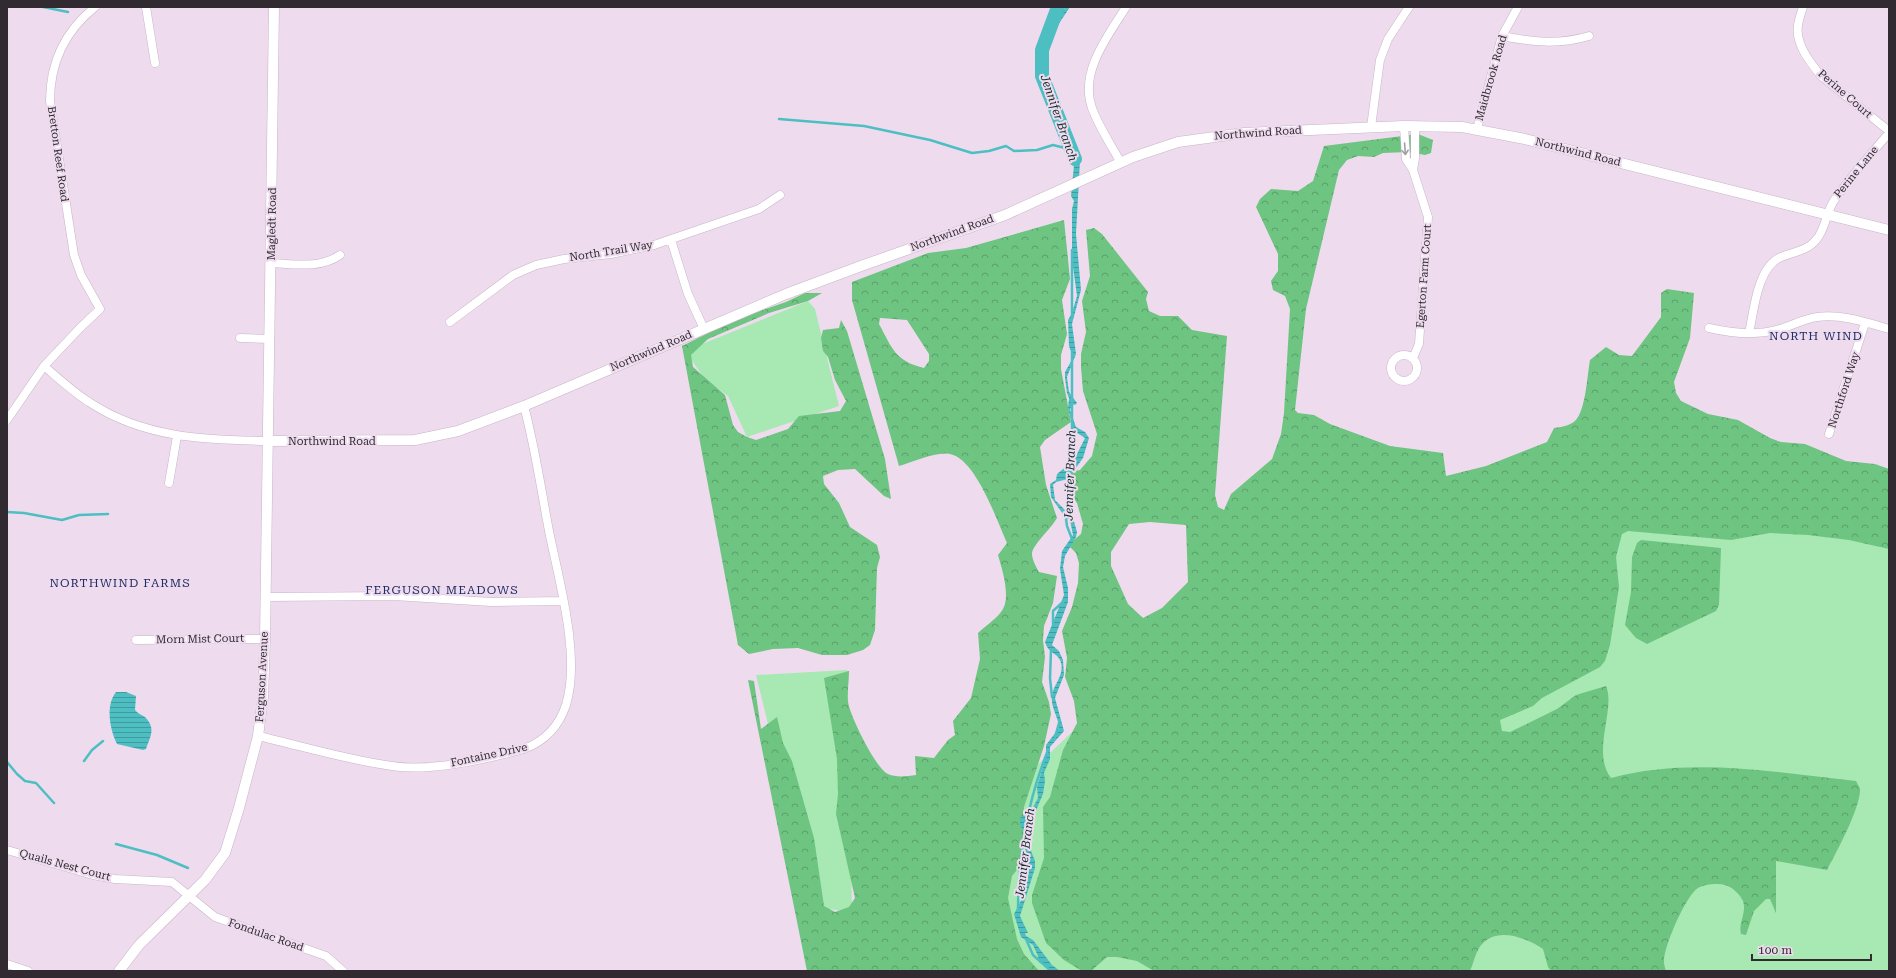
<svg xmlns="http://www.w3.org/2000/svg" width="1896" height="978" viewBox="0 0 1896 978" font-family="'Roboto Serif',serif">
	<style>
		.green { fill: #a7e8b3 }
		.forest { fill: url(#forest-crowns); fill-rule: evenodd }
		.water { fill: url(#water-rules) }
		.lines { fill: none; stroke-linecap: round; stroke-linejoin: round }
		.stream { stroke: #4dbfc2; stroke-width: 2.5 }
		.river { stroke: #4dbfc2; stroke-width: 14 }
		.minor-casing { stroke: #c6b5c6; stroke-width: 9 }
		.tertiary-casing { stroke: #c6b5c6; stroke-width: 11 }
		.minor { stroke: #fff; stroke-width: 8 }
		.tertiary { stroke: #fff; stroke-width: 10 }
		.oneway { stroke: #a29fa2 }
		.labels { text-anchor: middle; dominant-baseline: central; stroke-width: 4; stroke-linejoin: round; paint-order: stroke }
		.street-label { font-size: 11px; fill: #312a31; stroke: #eedcee }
		.water-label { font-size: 12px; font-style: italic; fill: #142e2f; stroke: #eedcee }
		.neighbourhood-label { font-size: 12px; letter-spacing: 1px; fill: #212d65; stroke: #eedcee }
	</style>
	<defs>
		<pattern id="forest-crowns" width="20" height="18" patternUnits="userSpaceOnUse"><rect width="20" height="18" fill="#6ec481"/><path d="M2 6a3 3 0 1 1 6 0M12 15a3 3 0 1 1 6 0" fill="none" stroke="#5b9f6a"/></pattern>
		<pattern id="water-rules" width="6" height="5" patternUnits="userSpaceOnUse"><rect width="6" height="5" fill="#4dbfc2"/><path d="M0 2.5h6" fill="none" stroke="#419b9e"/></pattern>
	</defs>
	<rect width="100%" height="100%" fill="#eedcee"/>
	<path class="green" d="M 808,301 L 815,309 L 839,406 L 747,437 L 728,396 L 705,379 L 685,351 Z
		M 1220,523 L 1889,535 L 1889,971 L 821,971 L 1215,596 Z
		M 847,670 L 848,693 L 852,912 L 813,907 L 756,675 Z"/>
	<path class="forest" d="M 1418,134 L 1433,140 L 1431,153 L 1425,155 L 1408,152 L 1383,153 L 1374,157 L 1358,156 L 1347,160 L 1339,170 L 1306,309 L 1295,410 L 1298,413 L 1314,415 L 1330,424 L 1390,446 L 1443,453 L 1446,476 L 1486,466 L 1547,442 L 1554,428 C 1561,427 1569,426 1575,421 C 1586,410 1587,376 1590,360 L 1606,347 L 1619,355 L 1632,356 L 1661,317 L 1661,293 L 1667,289 L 1694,293 L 1690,338 L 1674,382 L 1676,393 L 1681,401 L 1708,414 L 1738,420 L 1770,438 L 1781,442 L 1805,444 L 1846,461 L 1875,464 L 1889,469 L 1889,549 L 1849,540 L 1808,535 L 1770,533 L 1731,540 L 1628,531 L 1622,534 L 1616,557 L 1619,587 L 1610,645 L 1605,661 L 1600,667 L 1542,698 L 1533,706 L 1500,720 L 1502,731 L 1510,732 L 1557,709 L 1576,695 L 1606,686 C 1616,709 1591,752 1611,778 C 1690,757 1775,772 1856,781 C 1857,783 1859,786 1860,789 C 1861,807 1836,853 1827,870 L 1776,861 L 1776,913 L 1770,899 L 1766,899 L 1754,911 L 1746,935 L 1741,934 C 1738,923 1747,913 1743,901 C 1740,894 1732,887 1725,885 C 1718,883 1705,884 1698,888 C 1686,895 1663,948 1664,962 C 1664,965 1665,968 1666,971 L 1551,971 L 1548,967 L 1543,949 C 1525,937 1494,925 1479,948 C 1475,955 1473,964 1470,971 L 1154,971 L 1137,961 L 1117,957 L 1107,957 L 1091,971 L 1082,971 L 1064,960 L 1046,943 L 1032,903 L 1032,895 L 1044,858 L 1043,807 L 1050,797 L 1063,750 L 1077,723 L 1074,701 L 1065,677 L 1067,658 L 1062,631 L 1072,607 L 1078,583 L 1079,563 L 1076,553 L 1068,545 L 1081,534 L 1083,524 L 1077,503 L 1067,489 L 1065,462 L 1074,471 L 1080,470 L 1092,456 L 1097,434 L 1083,391 L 1081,367 L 1081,354 L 1086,332 L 1082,301 L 1090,276 L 1086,230 L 1094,228 L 1102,234 L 1148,292 L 1146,299 L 1149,311 L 1160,316 L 1178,316 L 1192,330 L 1227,336 L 1215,495 L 1218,507 L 1224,510 L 1231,494 L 1272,459 L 1281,434 L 1284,413 L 1290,309 L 1285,296 L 1273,290 L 1271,281 L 1278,271 L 1278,254 L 1256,207 L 1260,199 L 1271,189 L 1298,191 L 1313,181 L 1324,146 ZM 1150,522 L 1186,525 L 1188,582 L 1162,608 L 1143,618 L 1128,604 L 1111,566 L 1111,552 L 1129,524 Z
		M 1064,220 L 1070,279 L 1062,300 L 1067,334 L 1061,355 L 1061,369 L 1071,422 L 1045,440 L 1040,447 L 1046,485 L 1057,518 C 1051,529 1032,545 1032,554 C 1032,559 1036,567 1039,572 L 1057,576 L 1053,603 L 1044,626 L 1043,640 L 1045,657 L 1042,682 L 1049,702 L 1051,714 L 1044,746 L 1024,807 L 1023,855 L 1020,866 L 1012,876 L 1008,898 L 1017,939 L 1024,954 L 1039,971 L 807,971 L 748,680 L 754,681 L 761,729 L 777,717 L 783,743 L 792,761 L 814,838 L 824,906 L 835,912 L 849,907 L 855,898 L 836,814 L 838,794 L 837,759 L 824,678 L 849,671 C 849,681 847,693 848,702 C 850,716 876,769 888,774 C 897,778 907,776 916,775 L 915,756 L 934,758 L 948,740 L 955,735 L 953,721 L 971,698 L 980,659 L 978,633 C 985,626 995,620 1001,612 C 1012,599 1002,569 998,555 L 1007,543 C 997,521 976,459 950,454 C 937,451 913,462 899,466 L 852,300 L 852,282 L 928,253 L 966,248 ZM 880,318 L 907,320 L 929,354 L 929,361 L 924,368 C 895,361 892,348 879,324 Z
		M 805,293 L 822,293 L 808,301 L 769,313 L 708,339 L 691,355 L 693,367 L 725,395 L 733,425 L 738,432 L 747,437 L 756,440 L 788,429 L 799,416 L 840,411 L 846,401 L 835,380 L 828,357 L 823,351 L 821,338 L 823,330 L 839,328 L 841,320 L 847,331 L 885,459 L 891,499 L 884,496 L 855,469 L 838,470 L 823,476 L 824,484 L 839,503 L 850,527 L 877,545 L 880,557 L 877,568 L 875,630 L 870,645 L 863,650 L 847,655 L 822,655 L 798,648 L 773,649 L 749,654 L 738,645 L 682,346 L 737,319 L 786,302 Z
		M 1641,540 L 1721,548 L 1719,605 L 1716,611 L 1647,644 L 1636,638 L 1625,625 L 1631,592 L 1632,557 L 1637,543 Z"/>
	<path class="water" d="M 1066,7 L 1070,7 L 1046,43 L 1049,56 L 1042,81 L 1050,94 L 1060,107 L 1080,161 L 1076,234 L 1081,290 L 1072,324 L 1076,354 L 1067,377 L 1069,392 L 1077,403 L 1075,405 L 1072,404 L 1070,410 L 1076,427 L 1085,432 L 1089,438 L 1083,458 L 1068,479 L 1056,482 L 1053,485 L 1055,500 L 1073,518 L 1077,532 L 1076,537 L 1065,556 L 1063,567 L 1068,588 L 1068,602 L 1052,645 L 1059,651 L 1063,660 L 1064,675 L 1055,698 L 1064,731 L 1050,747 L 1050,759 L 1044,773 L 1045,781 L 1043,794 L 1034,815 L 1024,823 L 1029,834 L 1029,846 L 1035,861 L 1035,868 L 1020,916 L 1028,933 L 1025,933 L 1026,936 L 1033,940 L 1052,965 L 1060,971 L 1049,971 L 1045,966 L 1039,962 L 1038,956 L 1033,945 L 1021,937 L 1014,914 L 1023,897 L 1029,870 L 1024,842 L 1025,834 L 1020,825 L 1020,818 L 1031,811 L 1038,798 L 1037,787 L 1046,756 L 1046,745 L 1059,728 C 1059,718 1050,707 1052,695 C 1054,683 1066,674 1060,660 C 1057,653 1048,653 1045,642 L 1064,595 L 1060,569 L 1062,551 L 1073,535 L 1070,520 L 1065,517 L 1051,497 L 1050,484 L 1056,480 L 1057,474 L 1074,460 L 1085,438 L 1074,431 L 1068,408 L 1069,398 L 1067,393 L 1065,378 L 1065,372 L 1073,358 L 1069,346 L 1068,320 L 1072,313 L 1077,296 L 1072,259 L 1072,209 L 1074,201 L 1071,196 L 1074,165 L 1069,140 L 1059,110 L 1046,94 L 1039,72 L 1044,43 L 1048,32 Z
		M 116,692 L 126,692 L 136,696 L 135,710 C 138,714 143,715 146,718 C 156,729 150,737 146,749 L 143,750 L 117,744 C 110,730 105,706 116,692 Z"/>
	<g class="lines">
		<path class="stream" d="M 43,7 L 68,12
			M 779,119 L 864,126 L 930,140 L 972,153 L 989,151 L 1006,146 L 1014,151 L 1037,150 L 1053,145 L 1073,150
			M 1072,317 L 1072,250
			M 1072,352 L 1072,464
			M 1071,471 L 1066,519 L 1067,526 L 1072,539
			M 7,512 L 24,513 L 62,520 L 79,515 L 108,514
			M 1053,625 L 1053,611 L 1064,601
			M 1051,650 L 1050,678 L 1052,697
			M 1055,737 L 1059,723
			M 84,761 L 92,750 L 103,741
			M 7,762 L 17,774 L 25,781 L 36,783 L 54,803
			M 116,844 L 157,855 L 188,868
			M 1018,910 C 1018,856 1028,800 1048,750
			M 1026,939 L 1033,955 L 1051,971"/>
		<path class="river" d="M 1058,7 L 1042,50 L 1042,76 L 1075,159"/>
		<defs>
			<path id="minor" d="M 146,7 L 155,63
				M 1803,7 C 1801,13 1799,19 1798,25 C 1795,44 1810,62 1821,76 L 1889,131
				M 1502,36 C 1531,42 1559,45 1589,36
				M 1404,126 L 1406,159 L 1413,170 L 1428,217 L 1419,344 L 1413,358
				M 1371,127 L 1380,60 L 1388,39 L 1409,7
				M 1477,129 L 1502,36 L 1518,7
				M 1121,163 C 1111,145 1099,127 1092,108 C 1079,72 1108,36 1126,7
				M 1413,170 L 1415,158 L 1415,126
				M 671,240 L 688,294 L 704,329
				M 271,263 C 294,264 320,269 340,255
				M 450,322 L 513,275 L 536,265 L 564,259 L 611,254 L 654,245 L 759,209 L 780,195
				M 1709,328 C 1731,333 1754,336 1776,330 C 1790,327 1802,319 1817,317 C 1842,314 1865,322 1889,329
				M 1749,333 C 1754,311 1757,267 1781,257 C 1793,252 1807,251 1816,240 C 1826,229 1826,211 1835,199 C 1851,176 1871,154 1889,133
				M 240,338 L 270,339
				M1391 368a13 13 0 1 1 26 0a13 13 0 1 1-26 0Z
				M 44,366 C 58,378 73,392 89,402 C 143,438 205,440 267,441
				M 7,420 L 44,366 L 80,328 L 100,309 L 81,275 L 74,255 L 50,101 C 50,63 65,31 95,7
				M 1829,434 L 1865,323
				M 169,483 L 177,436
				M 265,597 L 394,596 L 491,602 L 563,601
				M 136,640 L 265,639
				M 258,736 C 302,746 347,760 392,766 C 430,772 487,759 524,749 C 545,741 559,726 566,705 C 581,656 559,581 549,531 C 541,489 535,447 524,406
				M 7,850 L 93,875 L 115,879 L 172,882 L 215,917 L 326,956 L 343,971
				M 7,964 L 28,971"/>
			<path id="tertiary" d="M 267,441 L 415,440 L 458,431 L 524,406 L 786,294 L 861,266 L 1005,215 L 1133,157 L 1178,142 L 1244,133 L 1404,126 L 1462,127 L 1525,139 L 1889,230
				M 119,971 L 139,945 L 205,880 L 225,853 L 239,808 L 258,736 L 263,697 L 265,639 L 274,7"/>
		</defs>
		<use href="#minor" class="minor-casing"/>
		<use href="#tertiary" class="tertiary-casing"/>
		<use href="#minor" class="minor"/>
		<use href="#tertiary" class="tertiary"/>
	</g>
	<defs><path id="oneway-shaft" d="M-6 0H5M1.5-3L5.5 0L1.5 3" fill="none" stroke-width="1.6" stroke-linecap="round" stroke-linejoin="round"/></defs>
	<use class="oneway" href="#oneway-shaft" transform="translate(1405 149) rotate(86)"/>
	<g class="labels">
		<g class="street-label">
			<text transform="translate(1491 78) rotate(-74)">Maidbrook Road</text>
			<text transform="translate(1845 94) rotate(41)">Perine Court</text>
			<text transform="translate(1258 133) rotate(-4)">Northwind Road</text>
			<text transform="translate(1578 152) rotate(14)">Northwind Road</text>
			<text transform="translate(58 154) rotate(82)">Bretton Reef Road</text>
			<text transform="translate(1856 172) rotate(-51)">Perine Lane</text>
			<text transform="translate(272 224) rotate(-89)">Magledt Road</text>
			<text transform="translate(952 233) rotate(-20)">Northwind Road</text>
			<text transform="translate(611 251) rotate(-9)">North Trail Way</text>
			<text transform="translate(1424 276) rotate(-86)">Egerton Farm Court</text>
			<text transform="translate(651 351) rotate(-23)">Northwind Road</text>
			<text transform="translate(1844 390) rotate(-72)">Northford Way</text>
			<text x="332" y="441">Northwind Road</text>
			<text transform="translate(200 639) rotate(-1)">Morn Mist Court</text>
			<text transform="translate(262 677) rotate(-87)">Ferguson Avenue</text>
			<text transform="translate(489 755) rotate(-12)">Fontaine Drive</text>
			<text transform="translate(65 865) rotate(15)">Quails Nest Court</text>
			<text transform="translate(266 935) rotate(19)">Fondulac Road</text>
		</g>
		<g class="water-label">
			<text transform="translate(1059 118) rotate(71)">Jennifer Branch</text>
			<text transform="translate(1070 475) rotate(-88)">Jennifer Branch</text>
			<text transform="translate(1025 853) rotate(-83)">Jennifer Branch</text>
		</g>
		<g class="neighbourhood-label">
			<text x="1816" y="336">NORTH WIND</text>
			<text x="120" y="583">NORTHWIND FARMS</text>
			<text x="442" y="590">FERGUSON MEADOWS</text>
		</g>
	</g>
	<rect width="1896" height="978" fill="none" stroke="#312a31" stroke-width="16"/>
	<path d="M1752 954v6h119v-6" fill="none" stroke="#312a31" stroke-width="2"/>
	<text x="1758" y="954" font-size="12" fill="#312a31" stroke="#eedcee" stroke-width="3" paint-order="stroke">100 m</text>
</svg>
